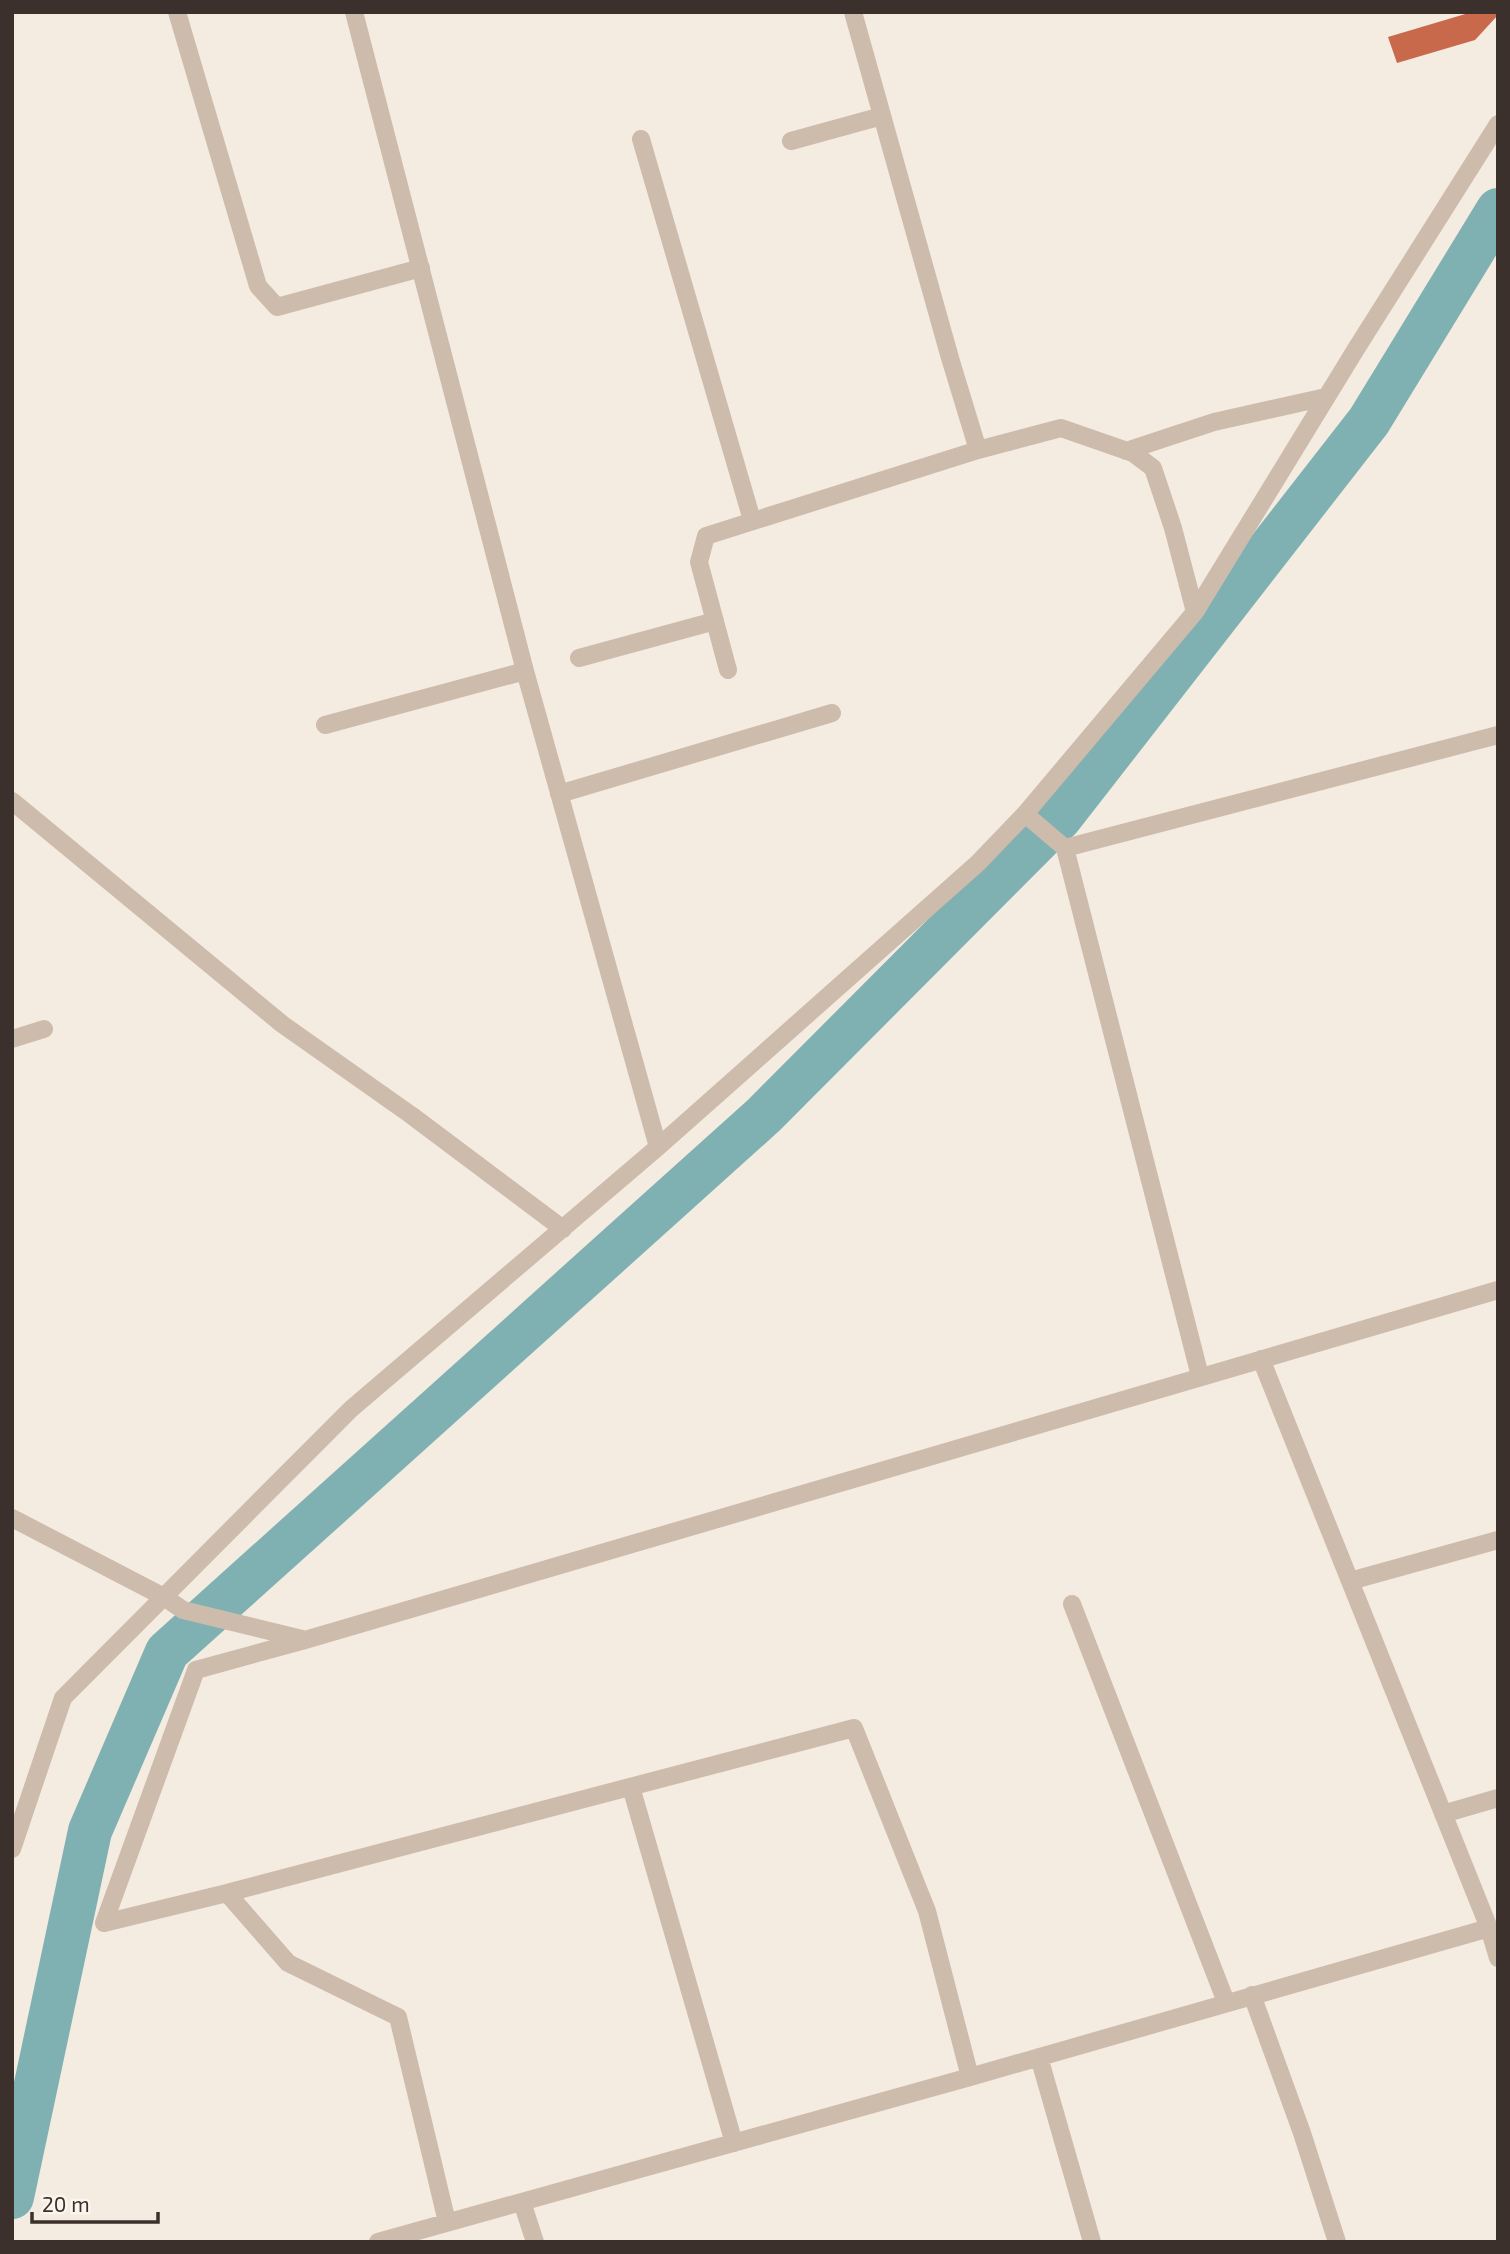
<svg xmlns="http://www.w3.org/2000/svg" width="1510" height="2254" viewBox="0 0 1510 2254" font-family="'Exo 2',sans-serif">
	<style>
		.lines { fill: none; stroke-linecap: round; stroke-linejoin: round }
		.canal { stroke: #7fb0b2; stroke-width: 44 }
		.building { fill: #c8694b }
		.street { stroke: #cdbbac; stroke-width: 18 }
	</style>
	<rect width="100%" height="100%" fill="#f4ebe1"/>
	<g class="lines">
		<path class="canal" d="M 12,2197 L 90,1831 L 167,1652 L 764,1115 L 1060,818 L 1369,421 L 1498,210"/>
	</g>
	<path class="building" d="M 1472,12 L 1498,12 L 1498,15 L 1475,40 L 1397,63 L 1388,37 Z"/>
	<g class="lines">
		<path class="street" d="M 177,12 L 258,286 L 277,307 L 421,268
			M 354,12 L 525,671 L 658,1147
			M 853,12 L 950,358 L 978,450
			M 641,139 L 752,520
			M 791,141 L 882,116
			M 1126,451 L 1214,422 L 1326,397
			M 579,658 L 715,621
			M 728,670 L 699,562 L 706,536 L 978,450 L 1061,428 L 1133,453 L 1153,468 L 1173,528 L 1195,612
			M 325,725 L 525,671
			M 559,794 L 832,713
			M 12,801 L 282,1024 L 411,1115 L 563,1229
			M 1025,814 L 1065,848 L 1200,1376
			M 1065,848 L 1498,735
			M 12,1039 L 44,1029
			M 1261,1359 L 1489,1928 L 1498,1958
			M 12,1518 L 164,1597 L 183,1610 L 302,1639
			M 1350,1581 L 1498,1540
			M 1072,1604 L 1226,2002
			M 631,1787 L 734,2143
			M 1443,1814 L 1498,1798
			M 12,1849 L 63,1698 L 351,1409 L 658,1147 L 978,863 L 1025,814 L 1195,612 L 1356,349 L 1498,124
			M 227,1893 L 854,1728 L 927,1911 L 970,2077
			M 104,1923 L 196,1670 L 305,1640 L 1498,1290
			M 104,1923 L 227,1893 L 288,1963 L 398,2017 L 447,2222
			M 1252,1995 L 1302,2133 L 1337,2242
			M 1039,2057 L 1092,2242
			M 522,2202 L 535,2242
			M 378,2242 L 970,2077 L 1489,1928"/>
	</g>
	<rect width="1510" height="2254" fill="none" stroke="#3b302b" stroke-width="28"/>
	<path d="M32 2212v10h126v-10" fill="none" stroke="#3b302b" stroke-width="3.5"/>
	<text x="42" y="2212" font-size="21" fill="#3b302b" stroke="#fbf5ee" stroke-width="5" paint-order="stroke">20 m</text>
</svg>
